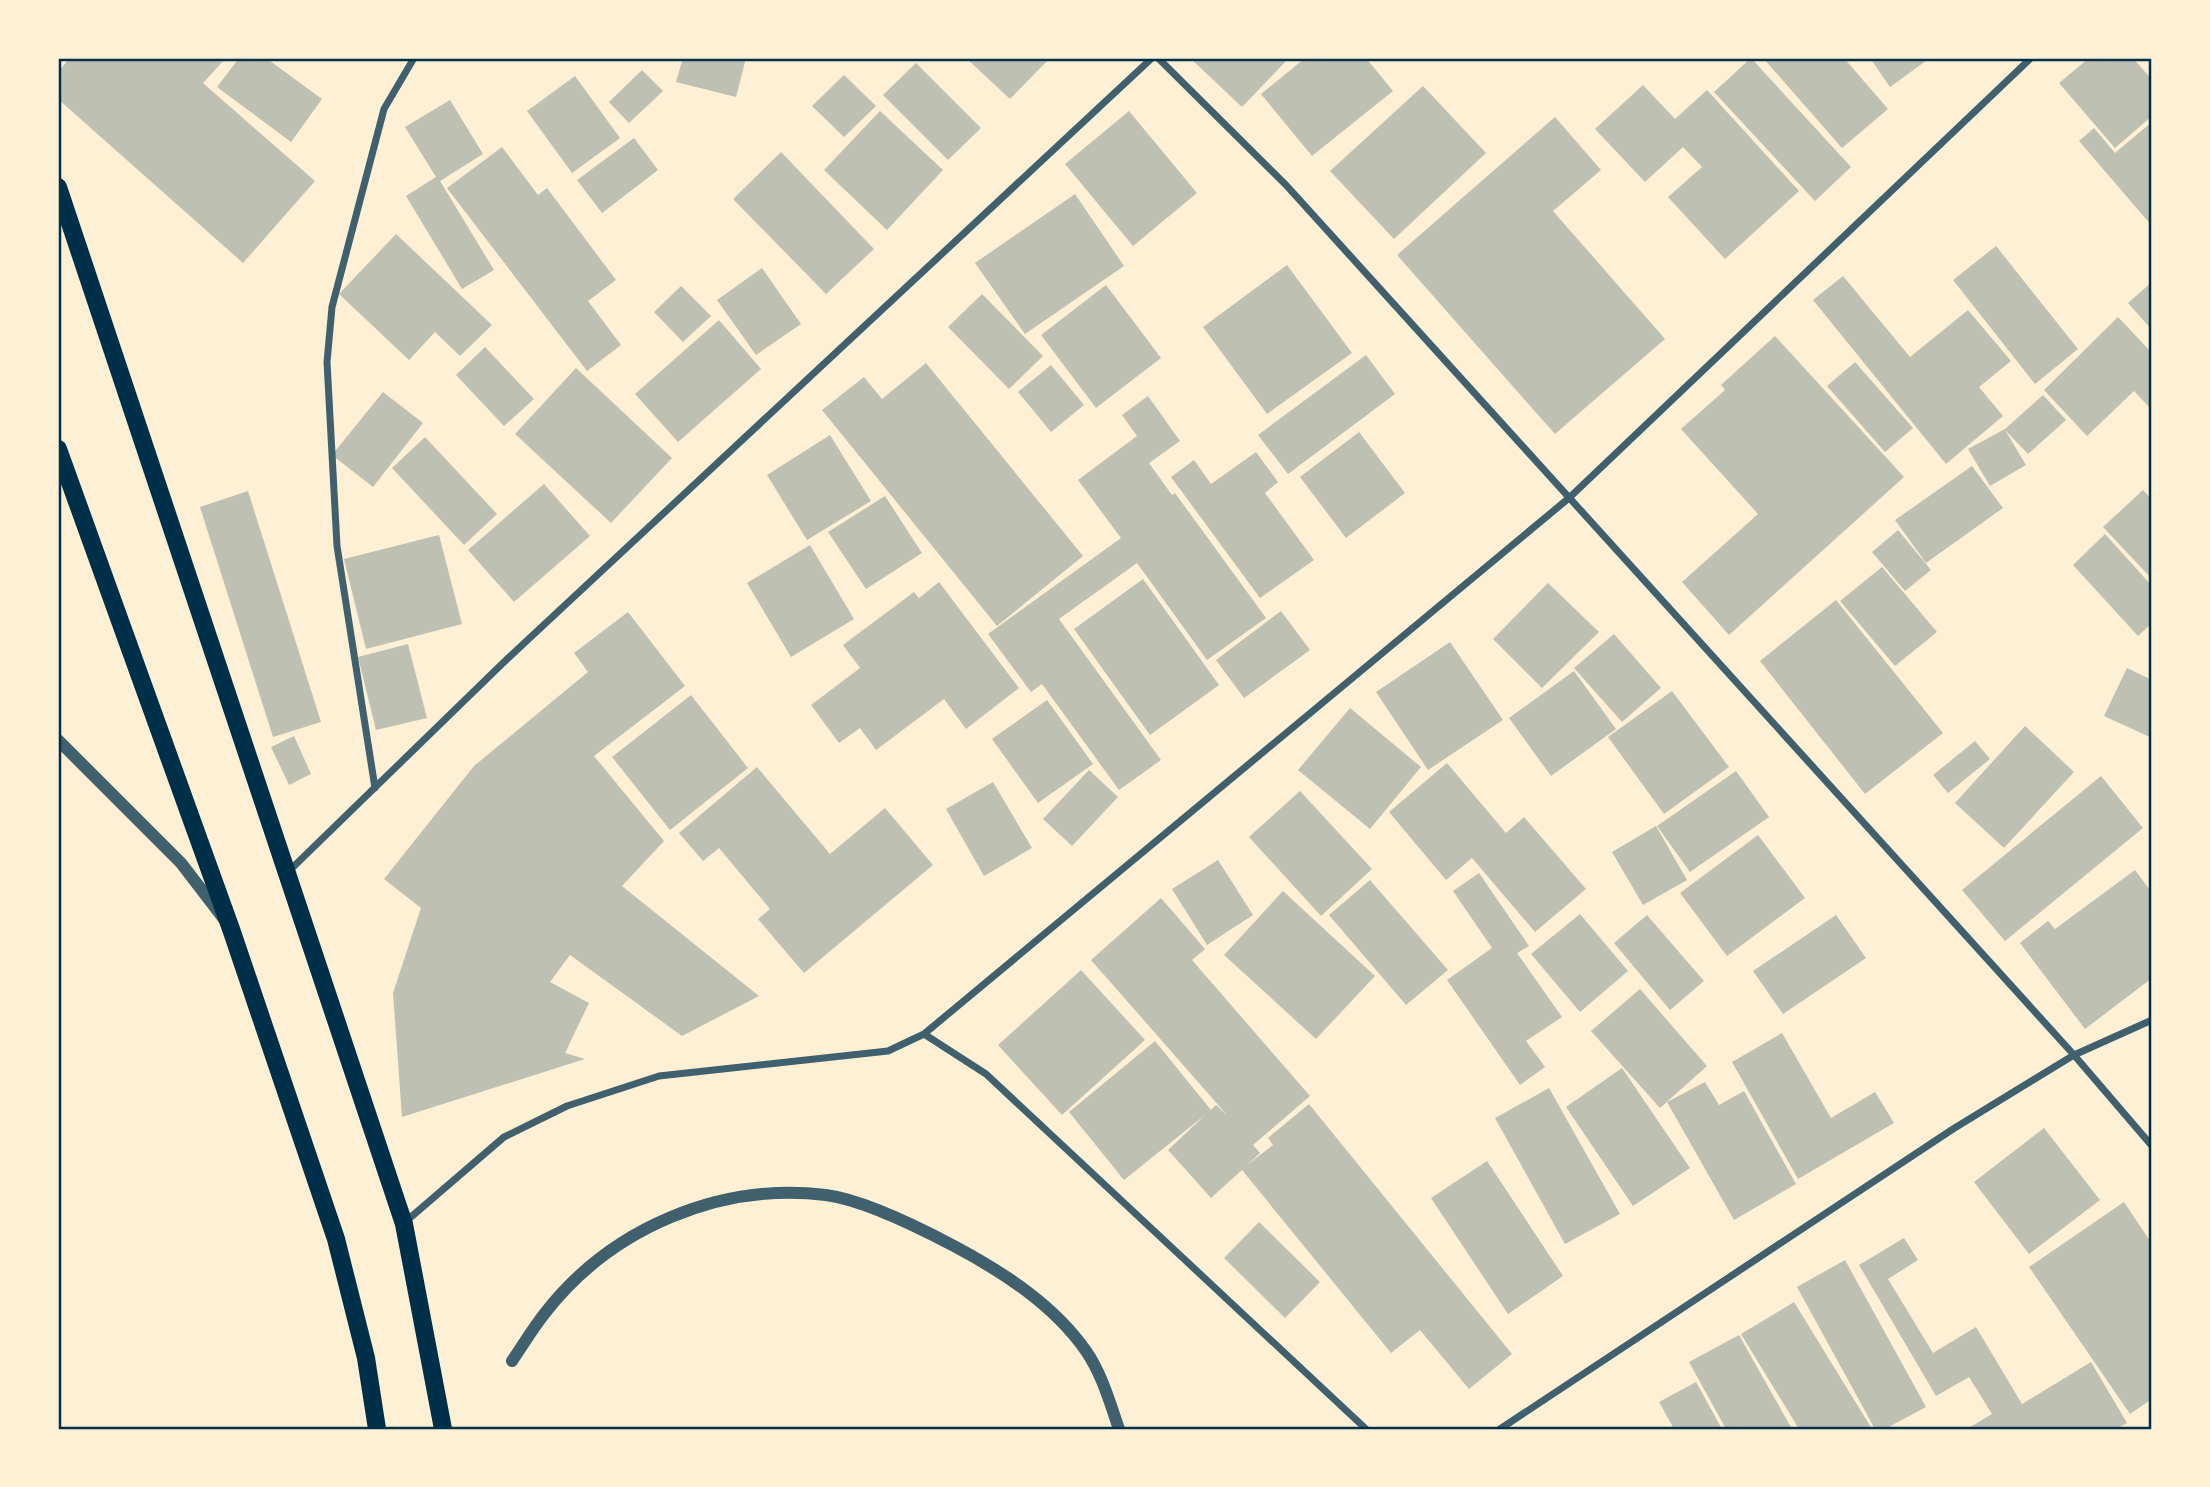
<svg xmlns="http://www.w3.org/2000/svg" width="2210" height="1487" viewBox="0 0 2210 1487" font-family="Commissioner,sans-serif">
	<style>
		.building { fill: #bec0b2 }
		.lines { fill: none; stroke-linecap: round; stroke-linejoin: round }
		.minor { stroke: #3f606c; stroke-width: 7 }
		.tertiary { stroke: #3f606c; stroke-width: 12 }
		.primary { stroke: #003049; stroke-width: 18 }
		.neatline { fill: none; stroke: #003049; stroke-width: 2.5 }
	</style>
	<rect width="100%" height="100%" fill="#fdf0d5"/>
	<path class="building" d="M 70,58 L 226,58 L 203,83 L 315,181 L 243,263 L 58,99 L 58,72 Z
		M 239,58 L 266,58 L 322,99 L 291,142 L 217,87 Z
		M 683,58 L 746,58 L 736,97 L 676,82 Z
		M 966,58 L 1050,58 L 1010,99 Z
		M 1190,58 L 1289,58 L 1242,107 Z
		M 1305,58 L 1366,58 L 1393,91 L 1312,156 L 1261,94 Z
		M 1751,58 L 1851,167 L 1815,201 L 1714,92 Z
		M 1763,58 L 1844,58 L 1888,109 L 1842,148 Z
		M 1877,58 L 1930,58 L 1890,87 L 1872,61 Z
		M 2089,58 L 2133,58 L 2152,80 L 2152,116 L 2115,148 L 2059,83 Z
		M 916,63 L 981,128 L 948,160 L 883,95 Z
		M 642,70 L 663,91 L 629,123 L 609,102 Z
		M 844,75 L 876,106 L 844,137 L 812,106 Z
		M 575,76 L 620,138 L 572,173 L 527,111 Z
		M 1643,85 L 1675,119 L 1707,90 L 1799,191 L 1725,259 L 1668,197 L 1702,167 L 1683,147 L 1645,182 L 1595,129 Z
		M 1423,86 L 1486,153 L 1394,239 L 1330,171 Z
		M 450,100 L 483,154 L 440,181 L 494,270 L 462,289 L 406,196 L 436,177 L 405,127 Z
		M 880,111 L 943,170 L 887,230 L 824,170 Z
		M 1129,111 L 1197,193 L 1133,246 L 1065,164 Z
		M 1555,117 L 1601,170 L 1553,211 L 1665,339 L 1555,434 L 1397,255 Z
		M 2152,122 L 2152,226 L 2079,141 L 2094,128 L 2115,153 Z
		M 634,138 L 658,170 L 602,213 L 577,180 Z
		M 502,147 L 538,195 L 547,188 L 616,280 L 588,301 L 621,345 L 587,371 L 447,188 Z
		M 781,152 L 874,249 L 826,294 L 733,199 Z
		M 1075,194 L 1124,266 L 1025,334 L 975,263 Z
		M 396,234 L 492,325 L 460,356 L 435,332 L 409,360 L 339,294 Z
		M 1996,246 L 2078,349 L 2035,384 L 1953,280 Z
		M 1287,265 L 1352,353 L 1267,414 L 1203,327 Z
		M 762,268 L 801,324 L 756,355 L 717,300 Z
		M 1843,276 L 1910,357 L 1968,310 L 2011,361 L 1979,387 L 2003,416 L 1946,464 L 1813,300 Z
		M 2152,282 L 2152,330 L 2128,303 Z
		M 1106,285 L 1161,358 L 1096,408 L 1041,335 Z
		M 681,286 L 711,316 L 683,342 L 654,312 Z
		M 982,294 L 1043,356 L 1009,389 L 948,327 Z
		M 2118,317 L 2152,353 L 2152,410 L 2134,391 L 2087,436 L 2044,390 Z
		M 719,320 L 761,369 L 678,442 L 635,394 Z
		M 1775,336 L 1904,477 L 1729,635 L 1682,582 L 1758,514 L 1681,429 L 1725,390 L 1721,385 Z
		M 485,347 L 534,399 L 504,426 L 456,375 Z
		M 1366,355 L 1395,394 L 1288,474 L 1258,435 Z
		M 1855,362 L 1913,428 L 1885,452 L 1827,386 Z
		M 926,363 L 1083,556 L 997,626 L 822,410 L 864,377 L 882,399 Z
		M 1051,365 L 1084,405 L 1051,432 L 1018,392 Z
		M 576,368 L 672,458 L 611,523 L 515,434 Z
		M 383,392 L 423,423 L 373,487 L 332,455 Z
		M 2043,395 L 2066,420 L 2028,454 L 2005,430 L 2026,465 L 1990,486 L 1968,449 L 2005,429 Z
		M 1148,396 L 1180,441 L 1149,463 L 1172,495 L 1175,493 L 1266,618 L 1207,660 L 1137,563 L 1059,619 L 1161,760 L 1119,790 L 1042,684 L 1031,692 L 988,634 L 1121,538 L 1078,480 L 1137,436 L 1122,415 Z
		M 1359,432 L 1405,493 L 1346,538 L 1300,477 Z
		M 830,435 L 871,501 L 807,540 L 767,475 Z
		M 425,437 L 497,514 L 464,545 L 392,468 Z
		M 1256,452 L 1278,482 L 1265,493 L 1314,560 L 1260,598 L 1171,477 L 1194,460 L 1211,484 Z
		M 1972,466 L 2003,508 L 1926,563 L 1895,520 Z
		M 544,484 L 590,536 L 514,602 L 468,550 Z
		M 2143,490 L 2152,500 L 2152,579 L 2103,527 Z
		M 248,491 L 321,722 L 273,737 L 200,507 Z
		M 885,496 L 922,553 L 866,589 L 828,532 Z
		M 1898,530 L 1931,570 L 1905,591 L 1872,552 Z
		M 2105,534 L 2152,586 L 2152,623 L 2138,636 L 2073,565 Z
		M 439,535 L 462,624 L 366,649 L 344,559 Z
		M 810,545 L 854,619 L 791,657 L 747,583 Z
		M 1882,567 L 1937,632 L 1895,666 L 1840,601 Z
		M 1143,579 L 1219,685 L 1150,735 L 1074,629 Z
		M 939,582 L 1019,688 L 966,729 L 944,699 L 876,750 L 860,728 L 839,743 L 811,705 L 860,668 L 843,645 L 914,592 L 919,598 Z
		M 1548,583 L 1599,632 L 1542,688 L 1493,639 Z
		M 1836,600 L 1943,733 L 1865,794 L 1760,661 Z
		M 1281,611 L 1310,650 L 1244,698 L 1216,660 Z
		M 628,612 L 685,686 L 594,756 L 664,841 L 622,886 L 759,996 L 682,1036 L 570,955 L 550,982 L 589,1003 L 565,1053 L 585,1059 L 402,1117 L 393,993 L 421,908 L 384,879 L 474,766 L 588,672 L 574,653 Z
		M 1614,634 L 1661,688 L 1622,722 L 1574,668 Z
		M 1450,642 L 1503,720 L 1428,770 L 1376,692 Z
		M 408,644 L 427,718 L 376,730 L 358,657 Z
		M 2127,668 L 2152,680 L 2152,738 L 2104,716 Z
		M 1574,671 L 1616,729 L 1551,776 L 1509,718 Z
		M 1672,691 L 1729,767 L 1664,814 L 1608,737 Z
		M 691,695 L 748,768 L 670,830 L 612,757 Z
		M 1047,700 L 1093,764 L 1038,803 L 992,739 Z
		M 1350,708 L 1421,767 L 1370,829 L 1298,770 Z
		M 2025,726 L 2074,772 L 2004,848 L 1955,803 Z
		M 294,736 L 311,774 L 289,785 L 271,747 Z
		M 1975,741 L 1990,759 L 1948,793 L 1933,775 Z
		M 1447,763 L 1506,833 L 1524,817 L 1586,889 L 1535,932 L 1472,858 L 1446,880 L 1389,812 Z
		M 757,767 L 830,854 L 885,808 L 933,865 L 804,973 L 758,919 L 770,909 L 719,848 L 703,861 L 679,833 Z
		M 1089,770 L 1118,797 L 1072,846 L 1043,819 Z
		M 1736,771 L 1769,817 L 1690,872 L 1657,826 Z
		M 2101,776 L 2143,828 L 2005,941 L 1962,890 Z
		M 993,782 L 1032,848 L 984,876 L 946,809 Z
		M 1300,791 L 1372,869 L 1321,916 L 1249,837 Z
		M 1656,826 L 1687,880 L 1643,905 L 1612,852 Z
		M 1758,835 L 1805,898 L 1727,956 L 1680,893 Z
		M 1218,860 L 1253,915 L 1207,945 L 1172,889 Z
		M 2135,870 L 2152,893 L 2152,978 L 2085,1029 L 2020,943 L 2048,921 L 2055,929 Z
		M 1479,873 L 1529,946 L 1517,953 L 1562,1017 L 1526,1041 L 1545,1067 L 1520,1085 L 1447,980 L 1492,948 L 1453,891 Z
		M 1370,880 L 1448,970 L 1406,1005 L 1329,915 Z
		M 1283,891 L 1375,976 L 1316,1039 L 1224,955 Z
		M 1161,898 L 1205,949 L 1192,960 L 1310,1096 L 1253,1145 L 1260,1153 L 1247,1165 L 1273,1145 L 1268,1138 L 1309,1104 L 1512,1354 L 1469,1389 L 1420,1330 L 1391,1353 L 1242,1170 L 1211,1198 L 1168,1150 L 1205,1115 L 1124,1180 L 1069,1112 L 1155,1041 L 1211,1110 L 1216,1105 L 1227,1115 L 1091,960 Z
		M 1580,914 L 1628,971 L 1580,1012 L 1531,954 Z
		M 1647,915 L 1704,981 L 1670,1010 L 1614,943 Z
		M 1836,915 L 1866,958 L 1783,1014 L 1753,971 Z
		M 1081,970 L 1145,1040 L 1062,1115 L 998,1045 Z
		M 1640,989 L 1707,1066 L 1660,1108 L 1591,1031 Z
		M 1782,1033 L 1831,1118 L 1875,1092 L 1894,1123 L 1798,1179 L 1732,1062 Z
		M 1622,1068 L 1690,1168 L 1633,1206 L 1566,1107 Z
		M 1705,1082 L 1719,1105 L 1744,1091 L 1796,1184 L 1734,1220 L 1667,1102 Z
		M 1549,1088 L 1620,1214 L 1565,1244 L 1495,1118 Z
		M 2044,1128 L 2100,1200 L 2029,1254 L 1974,1182 Z
		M 1487,1161 L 1563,1276 L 1508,1314 L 1431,1198 Z
		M 2124,1202 L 2152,1244 L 2152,1399 L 2130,1414 L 2029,1267 Z
		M 1259,1222 L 1320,1282 L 1285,1318 L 1224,1258 Z
		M 1904,1238 L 1918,1260 L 1888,1279 L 1933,1353 L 1976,1327 L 2022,1404 L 2091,1362 L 2127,1423 L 2116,1429 L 1967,1429 L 1992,1414 L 1969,1377 L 1936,1396 L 1859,1265 Z
		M 1845,1260 L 1926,1407 L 1885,1429 L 1875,1429 L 1797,1287 Z
		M 1794,1302 L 1872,1429 L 1799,1429 L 1741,1334 Z
		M 1739,1335 L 1792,1429 L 1726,1429 L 1689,1362 Z
		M 1696,1382 L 1722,1429 L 1674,1429 L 1659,1402 Z"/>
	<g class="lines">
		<path class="minor" d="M 1158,58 L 1286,185 L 2074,1055 L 2152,1146
			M 375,788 L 337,546 L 327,362 L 332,307 L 384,109 L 414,58
			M 289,871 L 504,662 L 1152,58
			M 924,1034 L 986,1074 L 1366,1429
			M 404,1223 L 504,1137 L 567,1106 L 659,1076 L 888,1051 L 924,1034 L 1569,498 L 2031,58
			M 1500,1429 L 1953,1129 L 2074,1055 L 2152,1020"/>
		<path class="tertiary" d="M 58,740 L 181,863 L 224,919
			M 512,1361 C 523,1345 533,1328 545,1313 C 611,1228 720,1182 826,1195 C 864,1200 920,1228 954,1246 C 1003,1272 1054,1305 1086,1351 C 1102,1374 1110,1403 1119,1429"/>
		<path class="primary" d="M 58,187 L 404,1224 L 443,1429
			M 58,449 L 231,929 L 336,1239 L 366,1358 L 377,1429"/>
	</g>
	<rect width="2210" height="1487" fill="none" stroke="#fdf0d5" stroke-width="119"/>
	<rect x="60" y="60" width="2090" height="1368" class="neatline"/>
</svg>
